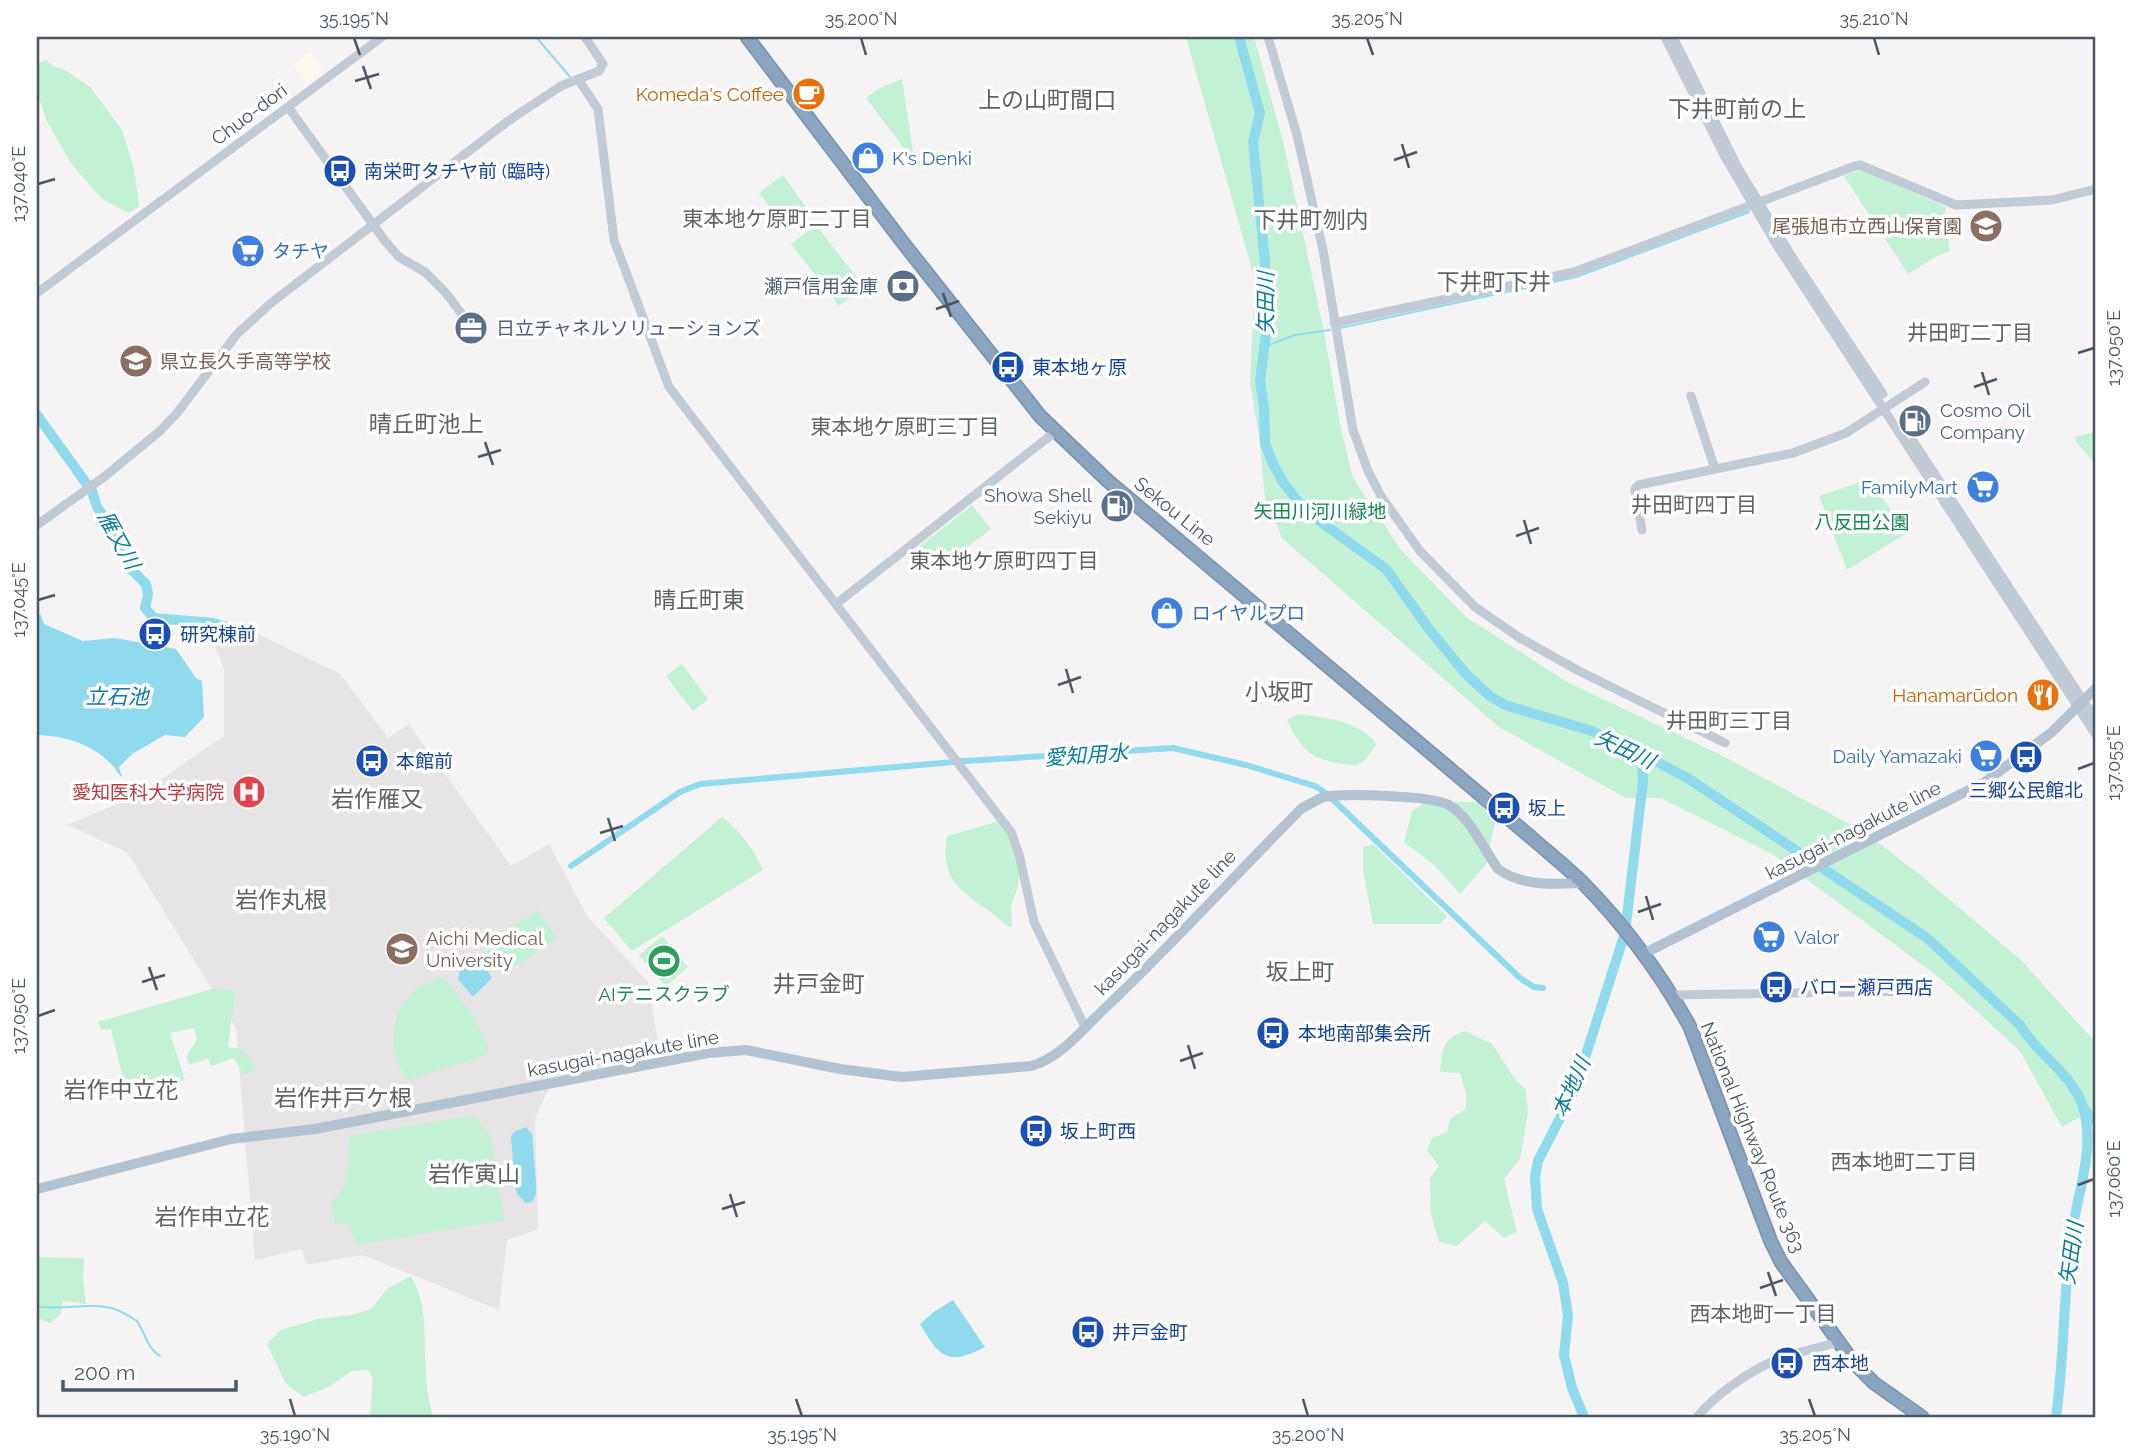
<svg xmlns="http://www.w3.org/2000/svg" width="2133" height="1454" viewBox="0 0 2133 1454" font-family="Raleway,'Noto Sans JP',sans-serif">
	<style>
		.commercial { fill: #fdf9ef }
		.education { fill: #e6e4e5 }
		.green { fill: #c3f1d5 }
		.water { fill: #90daee }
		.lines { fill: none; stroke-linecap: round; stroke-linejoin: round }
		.stream { stroke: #90daee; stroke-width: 2 }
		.canal { stroke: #90daee; stroke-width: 6 }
		.river { stroke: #90daee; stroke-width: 10 }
		.highway-casing { stroke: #7690ad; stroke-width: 15 }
		.secondary { stroke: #c1cbd6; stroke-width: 9 }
		.primary { stroke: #b3c2d1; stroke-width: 10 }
		.highway { stroke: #8ba5c1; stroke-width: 12 }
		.ticks { fill: none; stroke: #4a5661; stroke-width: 2.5 }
		.labels { text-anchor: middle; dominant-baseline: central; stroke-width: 7; stroke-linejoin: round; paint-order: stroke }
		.food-label { font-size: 19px; fill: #c56008; stroke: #fff; text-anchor: end }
		.street-label { font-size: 19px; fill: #4a5661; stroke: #fff }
		.shop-label { font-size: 19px; fill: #366cbe; stroke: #fff; text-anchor: start }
		.transit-label { font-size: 19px; fill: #164399; stroke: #fff; text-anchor: start }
		.education-label { font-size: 19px; fill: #785e54; stroke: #fff; text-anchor: start }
		.service-label { font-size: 19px; fill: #4e5e75; stroke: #fff; text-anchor: end }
		.park-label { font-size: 19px; fill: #17864f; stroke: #fff }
		.health-label { font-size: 19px; fill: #be3a42; stroke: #fff; text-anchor: end }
		.leisure-label { font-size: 19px; fill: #27864d; stroke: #fff }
		.neighbourhood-label { font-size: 21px; fill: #5f6368; stroke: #fff }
		.water-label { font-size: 21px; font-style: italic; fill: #0c7c9b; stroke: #fff }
		.quarter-label { font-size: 23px; fill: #5f6368; stroke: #fff }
		.neatline { fill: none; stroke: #4a5661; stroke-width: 2.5 }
		.ticks-label { font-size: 18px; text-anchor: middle; fill: #4a5661 }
	</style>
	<rect width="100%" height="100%" fill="#f5f3f3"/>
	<path class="commercial" d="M 310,51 L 323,70 L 307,84 L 293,64 Z"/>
	<path class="education" d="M 203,618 L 246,628 L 340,674 L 388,738 L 409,724 L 511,866 L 549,844 L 587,916 L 648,982 L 660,1056 L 553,1079 L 535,1118 L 538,1229 L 507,1240 L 499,1310 L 363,1255 L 306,1265 L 302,1249 L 255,1260 L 236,1028 L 127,852 L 67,825 L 138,795 L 224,736 L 224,668 Z"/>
	<path class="green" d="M 1186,37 L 1254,37 L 1283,141 L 1323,327 L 1340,424 L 1353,478 L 1401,550 L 1466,617 L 1569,683 L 1717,753 L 1866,833 L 1919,874 L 2021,960 L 2096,1043 L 2096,1108 L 2062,1127 L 2020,1051 L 1940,978 L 1774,855 L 1661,798 L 1626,798 L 1499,727 L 1282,538 L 1265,498 L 1259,436 L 1250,383 L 1255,280 Z
		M 45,60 L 53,66 L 65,70 L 90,87 L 122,130 L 134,169 L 139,206 L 129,213 L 102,199 L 70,162 L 46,119 L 37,92 L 37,64 Z
		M 902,79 L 914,158 L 912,159 L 866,98 L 878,89 Z
		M 1857,171 L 1865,171 L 1946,207 L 1944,217 L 1950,251 L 1939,255 L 1908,274 L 1844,176 Z
		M 783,175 L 811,214 L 788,231 L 759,193 Z
		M 816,225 L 864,287 L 839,306 L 791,244 Z
		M 2096,432 L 2096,464 L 2095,464 L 2075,440 L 2077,436 Z
		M 1869,479 L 1907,533 L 1847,570 L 1819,496 Z
		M 972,505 L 991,529 L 937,570 L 920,546 Z
		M 682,664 L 708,699 L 693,711 L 666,676 Z
		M 1298,714 C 1327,718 1357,720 1377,744 L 1366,759 L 1356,766 C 1316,760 1305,758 1287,720 Z
		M 1426,802 L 1479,802 L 1495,823 L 1486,864 L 1460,894 L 1434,865 L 1404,842 L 1412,811 Z
		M 722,817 C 741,831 753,849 763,870 L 632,951 L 604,918 Z
		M 999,821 L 1008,833 L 1020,870 L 1017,890 L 1011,906 L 1012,927 L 1008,927 C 977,896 937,891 947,836 Z
		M 1373,844 L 1447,916 L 1440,924 L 1373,924 L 1363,870 L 1363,847 Z
		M 538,910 L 557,938 L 503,975 L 483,946 Z
		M 662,936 L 688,967 L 666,986 L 639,955 Z
		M 444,977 L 471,1013 L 488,1046 L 486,1055 L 408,1080 C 387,1055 389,1014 413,992 C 422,984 433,981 444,977 Z
		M 215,988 L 235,991 L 228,1047 L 241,1048 L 257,1068 L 244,1075 L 234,1058 L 211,1066 L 208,1058 L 190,1065 L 186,1057 L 197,1039 L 194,1028 L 170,1033 L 185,1080 L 172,1083 L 175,1096 L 160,1099 L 157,1083 L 139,1086 L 137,1078 L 124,1082 L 111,1029 L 101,1030 L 98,1022 Z
		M 1465,1031 L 1492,1044 L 1515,1079 L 1526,1090 L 1528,1113 L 1520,1159 L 1504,1179 L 1517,1232 L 1504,1238 L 1485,1221 L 1457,1246 L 1439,1242 L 1431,1214 L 1430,1178 L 1439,1166 L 1427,1150 L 1432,1138 L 1447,1132 L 1450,1119 L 1466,1109 L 1466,1094 L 1460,1073 L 1440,1072 C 1443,1050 1441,1039 1465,1031 Z
		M 474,1115 L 491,1137 L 504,1220 L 356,1245 L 349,1224 L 335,1224 L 331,1201 C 351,1191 348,1157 350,1136 Z
		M 37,1252 L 39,1257 L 84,1258 L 83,1280 L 86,1304 L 63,1301 L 61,1314 L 50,1323 L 37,1318 Z
		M 411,1276 C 429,1307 423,1339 426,1373 C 426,1388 430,1403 433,1417 L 370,1417 L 373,1379 L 368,1370 L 352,1371 L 330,1386 L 304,1397 L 286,1384 L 267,1344 L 281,1330 L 318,1319 L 352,1315 L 371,1309 L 387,1289 Z"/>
	<path class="water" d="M 37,615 L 41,615 L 44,624 L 83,641 L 115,638 L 176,649 L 196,678 L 202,681 L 204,717 L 185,737 L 165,735 L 132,754 L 119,767 L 122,777 C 116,773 116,768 111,764 C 91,743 64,736 37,735 Z
		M 479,957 L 492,978 L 473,997 L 458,979 L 460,970 Z
		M 526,1127 L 532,1134 L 536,1183 L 536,1194 L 532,1202 L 526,1203 L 518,1195 L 515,1188 L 511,1136 L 514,1132 Z
		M 953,1300 L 985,1347 C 947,1367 939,1356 920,1324 L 935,1311 Z"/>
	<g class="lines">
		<path class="stream" d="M 536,37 L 571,78
			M 1340,328 L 1576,277 L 1749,212
			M 1264,347 L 1295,335 L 1330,330
			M 37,1306 C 60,1311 83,1303 106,1307 C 116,1308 128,1315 137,1321 C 145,1333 147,1348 160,1356"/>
		<path class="canal" d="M 571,866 L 680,792 L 700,784 L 965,761 L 1173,748 L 1246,765 L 1315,786 L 1327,794 L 1520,978 L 1534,987 L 1543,988"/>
		<path class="river" d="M 1239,37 L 1260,113 L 1253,142 L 1265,262 L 1264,307 L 1267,326 L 1260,381 L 1264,408 L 1265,443 L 1272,462 L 1283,482 L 1296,499 L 1314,517 L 1386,569 L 1429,629 L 1466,674 L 1490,696 L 1505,705 L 1592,731 L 1628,746 L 1689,779 L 1927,938 L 2020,1025 C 2038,1056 2074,1074 2084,1110 C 2093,1146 2082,1180 2075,1215 C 2071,1233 2069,1251 2068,1268 C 2063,1318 2063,1368 2056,1417
			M 37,415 L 86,483
			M 92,491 L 97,507 L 120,539 L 131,569 L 146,584 L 148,594 L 145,608 L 154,618 L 213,623 L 245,632
			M 2083,1109 L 2096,1121
			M 1584,1417 L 1572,1388 L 1564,1355 L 1568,1315 L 1563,1283 L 1537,1209 L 1535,1177 L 1538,1161 L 1573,1093 L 1581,1070 L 1625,933 L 1643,781 L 1641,753"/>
		<defs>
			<path id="highway" d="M 747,37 L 904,244 L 1040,416 L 1108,481 L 1533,839 C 1550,854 1567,867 1583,883 C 1625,926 1661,974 1690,1027 L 1771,1242 L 1781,1262 L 1854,1363 L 1874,1383 L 1922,1417"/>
		</defs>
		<use href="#highway" class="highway-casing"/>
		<path class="secondary" d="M 1268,37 L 1297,135 L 1323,250 L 1353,430 L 1368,471 L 1381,496 L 1420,551 L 1475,607 L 1520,638 L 1579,671 L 1725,743
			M 1665,37 L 1725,157 L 1776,244 L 2096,735
			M 1673,37 L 1737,166 L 1794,260 L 1883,394
			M 578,79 L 598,109 L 614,240 L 669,387 L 1011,832 L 1019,854 L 1034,922 L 1085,1027
			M 288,107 L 385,241 L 399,257 L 425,272 L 446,293 L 478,336
			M 37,293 L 382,37
			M 1334,323 L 1574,272 L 1855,166 L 1860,165 L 1956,205 L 2052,200 L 2096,189
			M 1691,396 L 1715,469
			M 1913,441 L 2096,720
			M 37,525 L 104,477 L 160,431 L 177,413 L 237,334 L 271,303 L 508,121 L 561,86 L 599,71 L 603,64 L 585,37
			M 1642,530 L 1635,489 L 1638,485 L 1793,453 L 1846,433 L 1925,382
			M 836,604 L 1055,432
			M 1672,995 L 1921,991
			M 1697,1417 C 1716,1394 1748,1372 1776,1360 C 1796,1352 1818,1348 1839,1342"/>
		<path class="primary" d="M 1643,954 L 1985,782 L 2052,732 L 2096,688
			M 37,1189 L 231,1139 L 315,1129 L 708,1053 L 746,1050 L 840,1069 L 902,1077 L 1031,1066 C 1060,1058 1081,1031 1102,1011 C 1171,946 1235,875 1302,808 C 1308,805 1315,801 1321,798 C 1339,792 1433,796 1449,805 C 1471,818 1484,850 1498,869 C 1523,887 1554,884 1583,883"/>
		<use href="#highway" class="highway"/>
	</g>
	<path class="ticks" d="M 354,38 L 360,55M 861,38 L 866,55M 1367,38 L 1373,55M 1874,38 L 1879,55M 363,66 L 371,89M 355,81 L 379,74M 1402,144 L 1409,168M 1394,160 L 1417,152M 38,184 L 55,179M 943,293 L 951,317M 936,309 L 959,301M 2078,353 L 2094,348M 1982,372 L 1989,395M 1974,387 L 1997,379M 485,442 L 493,465M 478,457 L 501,450M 1524,520 L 1531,544M 1516,536 L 1539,528M 38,600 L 55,595M 1066,669 L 1073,693M 1058,685 L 1081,677M 2078,769 L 2094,763M 608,818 L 615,841M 600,833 L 623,826M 1646,896 L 1653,920M 1638,912 L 1661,904M 149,967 L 157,990M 142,982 L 165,975M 38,1016 L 55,1010M 1188,1045 L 1195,1069M 1180,1061 L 1203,1053M 2078,1185 L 2094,1179M 730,1194 L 737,1217M 722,1209 L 745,1202M 1768,1272 L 1776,1296M 1760,1288 L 1783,1280M 290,1399 L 295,1416M 796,1399 L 802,1416M 1303,1399 L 1308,1416M 1809,1399 L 1815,1416"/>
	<defs>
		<symbol id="cafe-disc" viewBox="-11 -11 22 22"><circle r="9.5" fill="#e8710a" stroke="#fff"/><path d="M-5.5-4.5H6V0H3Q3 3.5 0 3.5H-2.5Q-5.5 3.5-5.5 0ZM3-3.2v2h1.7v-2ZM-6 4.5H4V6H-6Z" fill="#fff"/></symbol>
		<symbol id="shop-disc" viewBox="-11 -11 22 22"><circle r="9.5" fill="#3f7fe0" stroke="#fff"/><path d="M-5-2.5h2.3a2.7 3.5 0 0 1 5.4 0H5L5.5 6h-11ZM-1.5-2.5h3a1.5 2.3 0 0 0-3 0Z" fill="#fff"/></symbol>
		<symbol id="bus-disc" viewBox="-11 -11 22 22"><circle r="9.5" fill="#1a4fb4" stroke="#fff"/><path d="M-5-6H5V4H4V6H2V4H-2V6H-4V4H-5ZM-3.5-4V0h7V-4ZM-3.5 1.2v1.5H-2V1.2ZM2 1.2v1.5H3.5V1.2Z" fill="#fff"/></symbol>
		<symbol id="school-disc" viewBox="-11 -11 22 22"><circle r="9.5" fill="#8d6e63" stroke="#fff"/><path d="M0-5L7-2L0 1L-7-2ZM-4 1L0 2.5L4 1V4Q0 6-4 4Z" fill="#fff"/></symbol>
		<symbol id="supermarket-disc" viewBox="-11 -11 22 22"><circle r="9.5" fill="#3f7fe0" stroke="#fff"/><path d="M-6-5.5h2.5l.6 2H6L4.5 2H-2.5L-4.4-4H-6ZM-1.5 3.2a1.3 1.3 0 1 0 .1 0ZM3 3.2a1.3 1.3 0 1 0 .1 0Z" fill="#fff"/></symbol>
		<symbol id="bank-disc" viewBox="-11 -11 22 22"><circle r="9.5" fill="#5c6f8a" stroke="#fff"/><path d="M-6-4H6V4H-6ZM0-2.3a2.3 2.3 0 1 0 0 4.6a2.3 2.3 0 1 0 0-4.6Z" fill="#fff"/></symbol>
		<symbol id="office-disc" viewBox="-11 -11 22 22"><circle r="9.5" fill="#5c6f8a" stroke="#fff"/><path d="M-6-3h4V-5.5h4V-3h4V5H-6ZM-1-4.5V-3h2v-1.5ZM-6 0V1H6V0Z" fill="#fff"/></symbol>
		<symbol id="fuel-disc" viewBox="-11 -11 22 22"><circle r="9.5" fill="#5c6f8a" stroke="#fff"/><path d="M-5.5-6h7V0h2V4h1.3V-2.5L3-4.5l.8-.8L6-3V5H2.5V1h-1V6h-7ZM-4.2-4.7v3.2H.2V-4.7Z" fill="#fff"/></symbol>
		<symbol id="restaurant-disc" viewBox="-11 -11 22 22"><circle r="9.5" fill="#e8710a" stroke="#fff"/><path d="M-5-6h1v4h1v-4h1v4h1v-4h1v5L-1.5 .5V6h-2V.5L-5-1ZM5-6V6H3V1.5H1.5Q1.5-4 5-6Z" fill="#fff"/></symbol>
		<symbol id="hospital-disc" viewBox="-11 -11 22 22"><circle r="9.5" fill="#e0444e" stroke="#fff"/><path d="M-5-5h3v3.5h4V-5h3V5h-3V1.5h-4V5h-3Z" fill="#fff"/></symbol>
		<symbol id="university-disc" viewBox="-11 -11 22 22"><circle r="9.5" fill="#8d6e63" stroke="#fff"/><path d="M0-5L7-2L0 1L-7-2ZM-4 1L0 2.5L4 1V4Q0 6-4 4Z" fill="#fff"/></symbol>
		<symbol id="stadium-disc" viewBox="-11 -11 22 22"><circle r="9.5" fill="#2e9e5b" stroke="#fff"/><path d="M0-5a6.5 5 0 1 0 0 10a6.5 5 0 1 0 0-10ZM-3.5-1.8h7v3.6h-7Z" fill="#fff"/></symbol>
	</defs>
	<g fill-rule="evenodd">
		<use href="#cafe-disc" x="790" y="75" width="38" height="38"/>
		<use href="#shop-disc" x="849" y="139" width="38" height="38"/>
		<use href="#bus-disc" x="321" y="152" width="38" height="38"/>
		<use href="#school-disc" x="1967" y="207" width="38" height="38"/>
		<use href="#supermarket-disc" x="229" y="232" width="38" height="38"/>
		<use href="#bank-disc" x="884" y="267" width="38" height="38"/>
		<use href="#office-disc" x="452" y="309" width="38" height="38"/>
		<use href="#school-disc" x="117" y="342" width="38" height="38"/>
		<use href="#bus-disc" x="989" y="348" width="38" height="38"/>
		<use href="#fuel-disc" x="1896" y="402" width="38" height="38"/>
		<use href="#supermarket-disc" x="1964" y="468" width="38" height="38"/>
		<use href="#fuel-disc" x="1098" y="487" width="38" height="38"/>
		<use href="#shop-disc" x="1148" y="594" width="38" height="38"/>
		<use href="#bus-disc" x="136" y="615" width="38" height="38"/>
		<use href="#restaurant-disc" x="2024" y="676" width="38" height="38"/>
		<use href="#supermarket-disc" x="1967" y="737" width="38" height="38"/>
		<use href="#bus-disc" x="2007" y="738" width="38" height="38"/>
		<use href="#bus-disc" x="353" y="742" width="38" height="38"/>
		<use href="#hospital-disc" x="230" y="773" width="38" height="38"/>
		<use href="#bus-disc" x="1485" y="789" width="38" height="38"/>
		<use href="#supermarket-disc" x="1750" y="918" width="38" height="38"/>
		<use href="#university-disc" x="383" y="930" width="38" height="38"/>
		<use href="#stadium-disc" x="645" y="942" width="38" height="38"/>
		<use href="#bus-disc" x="1757" y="968" width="38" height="38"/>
		<use href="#bus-disc" x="1254" y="1014" width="38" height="38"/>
		<use href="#bus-disc" x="1017" y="1112" width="38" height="38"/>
		<use href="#bus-disc" x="1069" y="1313" width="38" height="38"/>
		<use href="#bus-disc" x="1768" y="1344" width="38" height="38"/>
	</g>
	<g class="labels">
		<g class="food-label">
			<text x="784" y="94">Komeda's Coffee</text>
			<text x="2018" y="695">Hanamarūdon</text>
		</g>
		<g class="street-label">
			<text transform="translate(249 114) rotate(-37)">Chuo-dori</text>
			<text transform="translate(1175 511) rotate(39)">Sekou Line</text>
			<text transform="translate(1853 830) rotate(-27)">kasugai-nagakute line</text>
			<text transform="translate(1165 922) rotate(-46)">kasugai-nagakute line</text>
			<text transform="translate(623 1053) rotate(-10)">kasugai-nagakute line</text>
			<text transform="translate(1753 1137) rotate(68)">National Highway Route 363</text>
		</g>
		<g class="shop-label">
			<text x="892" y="158">K's Denki</text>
			<text x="272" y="251">タチヤ</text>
			<text x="1958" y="487" text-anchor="end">FamilyMart</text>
			<text x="1192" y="613">ロイヤルプロ</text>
			<text x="1962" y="756" text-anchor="end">Daily Yamazaki</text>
			<text x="1794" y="937">Valor</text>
		</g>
		<g class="transit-label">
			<text x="364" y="171">南栄町タチヤ前 (臨時)</text>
			<text x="1032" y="367">東本地ヶ原</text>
			<text x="180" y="634">研究棟前</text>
			<text x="396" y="761">本館前</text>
			<text x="2026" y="790" text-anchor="middle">三郷公民館北</text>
			<text x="1528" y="808">坂上</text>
			<text x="1800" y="987">バロー瀬戸西店</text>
			<text x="1298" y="1033">本地南部集会所</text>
			<text x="1060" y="1131">坂上町西</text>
			<text x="1112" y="1332">井戸金町</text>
			<text x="1812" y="1363">西本地</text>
		</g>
		<g class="education-label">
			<text x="1962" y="226" text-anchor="end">尾張旭市立西山保育園</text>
			<text x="160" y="361">県立長久手高等学校</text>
			<text x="426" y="938">Aichi Medical<tspan x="426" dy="22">University</tspan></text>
		</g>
		<g class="service-label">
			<text x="878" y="286">瀬戸信用金庫</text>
			<text x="496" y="328" text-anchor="start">日立チャネルソリューションズ</text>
			<text x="1940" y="410" text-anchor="start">Cosmo Oil<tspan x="1940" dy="22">Company</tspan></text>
			<text x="1092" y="495">Showa Shell<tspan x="1092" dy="22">Sekiyu</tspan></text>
		</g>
		<g class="park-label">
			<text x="1320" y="511">矢田川河川緑地</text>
			<text x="1862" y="522">八反田公園</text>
		</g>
		<g class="health-label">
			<text x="224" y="792">愛知医科大学病院</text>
		</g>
		<g class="leisure-label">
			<text x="664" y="994">AIテニスクラブ</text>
		</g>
		<g class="neighbourhood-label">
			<text x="777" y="218">東本地ケ原町二丁目</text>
			<text x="1970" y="332">井田町二丁目</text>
			<text x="905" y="426">東本地ケ原町三丁目</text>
			<text x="1694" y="504">井田町四丁目</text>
			<text x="1004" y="560">東本地ケ原町四丁目</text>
			<text x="1729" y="720">井田町三丁目</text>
			<text x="1904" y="1161">西本地町二丁目</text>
			<text x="1763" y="1313">西本地町一丁目</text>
		</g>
		<g class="water-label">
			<text transform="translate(1265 303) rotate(-90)">矢田川</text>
			<text transform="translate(119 540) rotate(61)">雁又川</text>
			<text x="117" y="696">立石池</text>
			<text transform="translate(1625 749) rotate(25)">矢田川</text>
			<text transform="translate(1086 755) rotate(-4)">愛知用水</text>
			<text transform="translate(1571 1087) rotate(-66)">本地川</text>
			<text transform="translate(2071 1253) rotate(-82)">矢田川</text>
		</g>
		<g class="quarter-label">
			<text x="1047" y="99">上の山町間口</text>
			<text x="1737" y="108">下井町前の上</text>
			<text x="1311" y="219">下井町刎内</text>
			<text x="1494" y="281">下井町下井</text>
			<text x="426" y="423">晴丘町池上</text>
			<text x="699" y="599">晴丘町東</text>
			<text x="1279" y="691">小坂町</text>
			<text x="377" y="798">岩作雁又</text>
			<text x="281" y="899">岩作丸根</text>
			<text x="1300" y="971">坂上町</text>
			<text x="819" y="983">井戸金町</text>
			<text x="121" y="1089">岩作中立花</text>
			<text x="343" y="1097">岩作井戸ケ根</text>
			<text x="474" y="1173">岩作寅山</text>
			<text x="212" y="1216">岩作申立花</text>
		</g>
	</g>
	<rect width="2133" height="1454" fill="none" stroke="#ffffff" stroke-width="77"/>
	<path d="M63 1380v10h173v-10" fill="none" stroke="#4a5661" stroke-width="3.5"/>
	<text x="74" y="1380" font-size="21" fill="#4a5661" stroke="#ffffff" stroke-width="5" paint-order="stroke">200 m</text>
	<rect x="38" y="38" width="2056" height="1378" class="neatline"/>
	<g class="ticks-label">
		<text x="354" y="25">35.195°N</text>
		<text x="861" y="25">35.200°N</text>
		<text x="1367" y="25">35.205°N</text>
		<text x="1874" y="25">35.210°N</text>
		<text transform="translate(19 184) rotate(-90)" y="6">137.040°E</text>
		<text transform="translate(2114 348) rotate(-90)" y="6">137.050°E</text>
		<text transform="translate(19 600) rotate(-90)" y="6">137.045°E</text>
		<text transform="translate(2114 763) rotate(-90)" y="6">137.055°E</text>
		<text transform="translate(19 1016) rotate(-90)" y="6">137.050°E</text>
		<text transform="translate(2114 1179) rotate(-90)" y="6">137.060°E</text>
		<text x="295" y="1441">35.190°N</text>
		<text x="802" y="1441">35.195°N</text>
		<text x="1308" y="1441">35.200°N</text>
		<text x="1815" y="1441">35.205°N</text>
	</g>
</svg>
